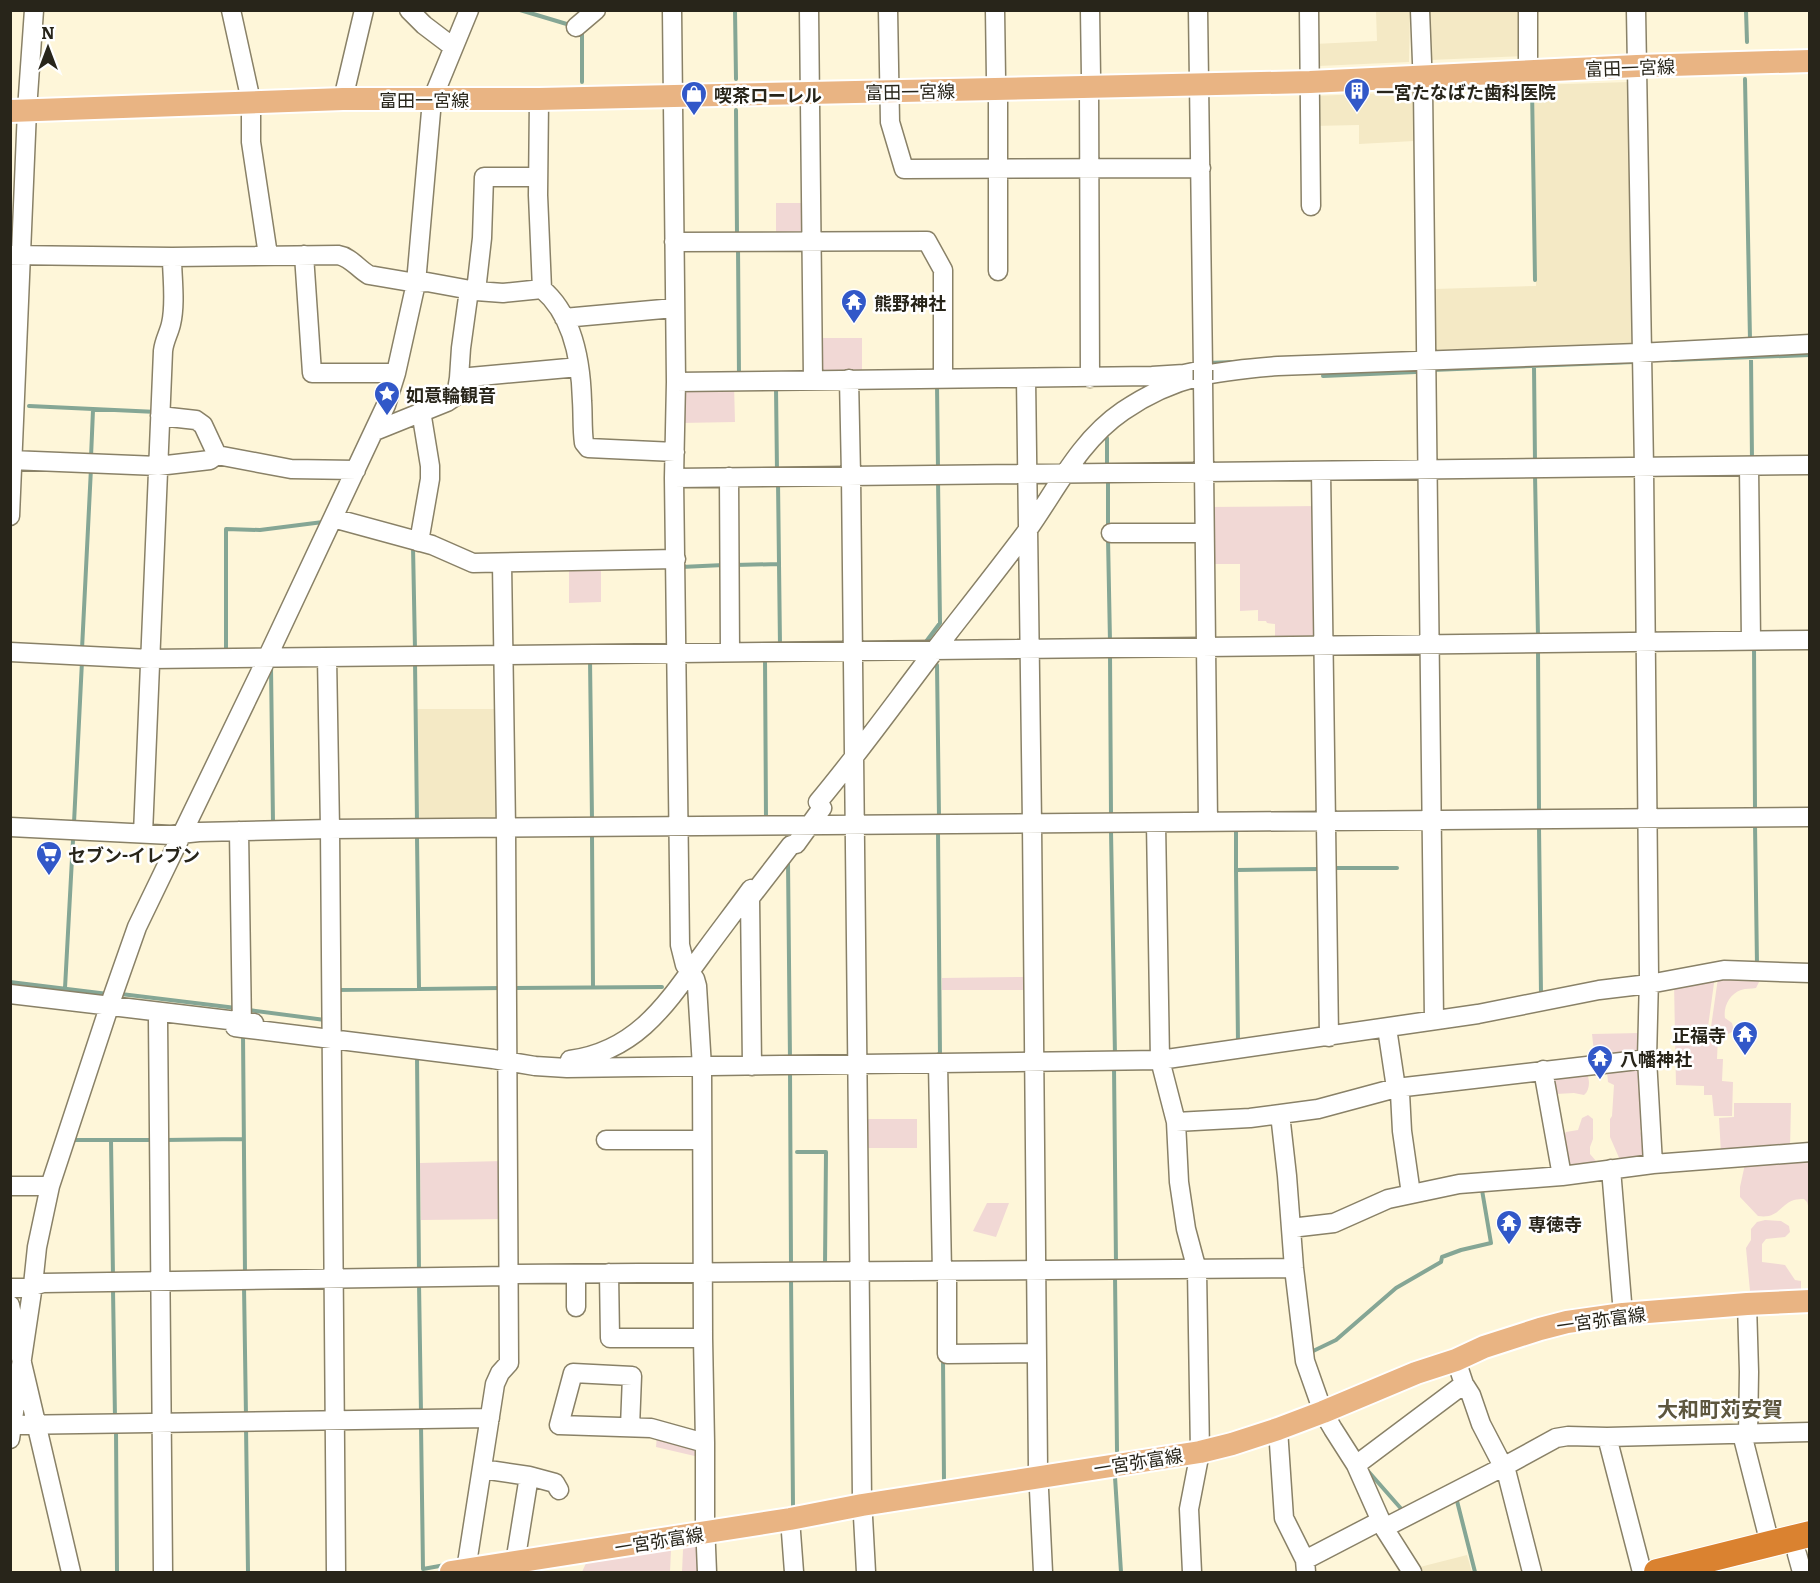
<svg xmlns="http://www.w3.org/2000/svg" width="1820" height="1583" viewBox="0 0 1820 1583" font-family="Literata,'Noto Sans JP',serif">
	<style>
		.built { fill: #f4e9c5 }
		.green { fill: #f1d8d5 }
		.lines { fill: none; stroke-linecap: round; stroke-linejoin: round }
		.stream { stroke: #85a695; stroke-width: 4 }
		.minor-casing { stroke: #898167; stroke-width: 21 }
		.major-casing { stroke: #fff; stroke-width: 26 }
		.highway-casing { stroke: #fff; stroke-width: 28 }
		.minor { stroke: #fff; stroke-width: 18 }
		.major { stroke: #e9b483; stroke-width: 22 }
		.highway { stroke: #da8230; stroke-width: 26 }
		.minor-bridge-casing { stroke: #898167; stroke-width: 21; stroke-linecap: butt }
		.minor-bridge { stroke: #fff; stroke-width: 18 }
		.labels { text-anchor: middle; dominant-baseline: central; stroke-width: 5; stroke-linejoin: round; paint-order: stroke }
		.street-label { font-size: 18px; fill: #28251a; stroke: #fff }
		.poi-label { font-size: 18px; font-weight: bold; fill: #28251a; stroke: #fff; text-anchor: start }
		.quarter-label { font-size: 21px; font-weight: bold; fill: #5d563e; stroke: #fff }
	</style>
	<rect width="100%" height="100%" fill="#fef6d9"/>
	<path class="built" d="M 1376,11 L 1410,11 L 1409,62 L 1318,66 L 1314,44 L 1377,41 Z
		M 1428,11 L 1525,11 L 1525,56 L 1430,60 Z
		M 1629,82 L 1636,343 L 1435,352 L 1434,289 L 1536,286 L 1534,85 Z
		M 1414,92 L 1414,141 L 1359,144 L 1359,125 L 1313,126 L 1313,96 Z
		M 417,709 L 501,709 L 499,821 L 419,822 Z
		M 1467,1555 L 1472,1572 L 1416,1572 L 1416,1568 Z"/>
	<path class="green" d="M 776,203 L 808,203 L 808,233 L 776,237 Z
		M 816,338 L 862,338 L 862,378 L 816,377 Z
		M 684,385 L 734,385 L 735,422 L 680,423 Z
		M 1318,506 L 1320,642 L 1275,642 L 1275,624 L 1267,623 L 1266,621 L 1258,621 L 1258,610 L 1240,611 L 1240,564 L 1209,564 L 1208,507 Z
		M 601,565 L 601,602 L 569,603 L 569,566 Z
		M 1715,976 L 1707,1034 L 1718,1036 L 1717,1059 L 1723,1059 L 1722,1081 L 1733,1082 L 1732,1116 L 1714,1116 L 1712,1095 L 1704,1095 L 1704,1086 L 1676,1085 L 1674,983 Z
		M 1026,977 L 1026,990 L 942,990 L 942,978 Z
		M 1759,977 L 1759,982 L 1756,988 C 1751,989 1746,988 1741,990 C 1730,994 1723,1006 1725,1018 L 1732,1023 L 1734,1031 L 1728,1034 L 1713,1031 L 1711,1027 L 1718,978 Z
		M 1640,1033 L 1641,1053 L 1595,1061 L 1592,1034 Z
		M 1641,1068 L 1642,1126 L 1640,1131 L 1645,1141 L 1644,1158 L 1620,1160 L 1610,1137 L 1610,1119 L 1612,1116 L 1614,1085 L 1608,1082 L 1607,1072 Z
		M 1587,1074 C 1590,1080 1590,1090 1584,1095 L 1574,1093 L 1556,1094 L 1553,1077 Z
		M 1734,1103 L 1791,1103 L 1790,1149 L 1721,1153 L 1719,1118 L 1734,1117 Z
		M 1588,1115 L 1593,1119 L 1593,1139 L 1590,1147 L 1590,1154 L 1596,1161 L 1595,1165 L 1569,1168 L 1564,1135 L 1566,1132 L 1578,1130 L 1582,1118 Z
		M 860,1119 L 917,1119 L 917,1148 L 860,1148 Z
		M 1809,1160 L 1809,1209 L 1807,1202 L 1804,1199 C 1801,1199 1797,1199 1794,1200 C 1779,1205 1779,1219 1758,1216 L 1740,1197 L 1740,1187 L 1745,1164 Z
		M 504,1161 L 505,1219 L 421,1220 L 420,1163 Z
		M 987,1203 L 1009,1203 L 996,1237 L 973,1231 Z
		M 1765,1220 L 1781,1221 L 1789,1226 L 1790,1232 L 1785,1237 L 1766,1239 L 1762,1244 L 1762,1262 L 1785,1265 L 1795,1280 L 1801,1281 L 1801,1291 L 1755,1297 L 1750,1291 L 1746,1248 L 1751,1240 L 1751,1229 L 1757,1222 Z
		M 657,1435 L 696,1445 L 699,1457 L 656,1447 Z
		M 701,1543 L 702,1572 L 682,1572 L 683,1550 L 685,1546 Z
		M 669,1548 L 671,1550 L 670,1572 L 582,1572 L 587,1561 Z"/>
	<g class="lines">
		<path class="stream" d="M 520,10 L 570,25
			M 735,10 L 736,79
			M 1746,10 L 1747,42
			M 582,31 L 582,82
			M 1745,79 L 1750,340
			M 1532,87 L 1535,280
			M 736,110 L 737,235
			M 738,246 L 739,377
			M 1751,357 L 1752,461
			M 1672,360 L 1810,355
			M 1208,363 L 1234,362
			M 1534,366 L 1535,463
			M 1432,370 L 1634,362
			M 1323,376 L 1416,372
			M 937,384 L 938,470
			M 776,387 L 777,472
			M 29,406 L 157,412
			M 91,457 L 93,410
			M 1107,467 L 1107,438
			M 1535,474 L 1538,637
			M 1108,478 L 1108,528
			M 778,481 L 780,646
			M 1108,538 L 1110,642
			M 413,546 L 415,650
			M 734,565 L 779,564
			M 681,567 L 724,565
			M 925,643 L 940,623 L 938,479
			M 1754,645 L 1755,811
			M 1538,648 L 1539,812
			M 82,649 L 91,468
			M 226,651 L 226,529 L 260,530 L 323,522
			M 1110,653 L 1111,816
			M 765,658 L 766,819
			M 590,659 L 592,820
			M 415,661 L 417,822
			M 937,665 L 939,817
			M 271,667 L 273,823
			M 74,823 L 82,661
			M 1755,824 L 1757,965
			M 1539,827 L 1541,995
			M 1236,830 L 1236,870
			M 938,831 L 940,1057
			M 1111,831 L 1115,1056
			M 592,835 L 593,987
			M 417,837 L 419,988
			M 788,861 L 790,1061
			M 1332,868 L 1397,868
			M 10,982 L 108,994
			M 65,988 L 73,840
			M 514,988 L 662,987
			M 336,990 L 503,988
			M 121,994 L 236,1008
			M 249,1010 L 325,1020
			M 243,1033 L 245,1274
			M 1238,1043 L 1236,870 L 1322,869
			M 417,1055 L 419,1272
			M 1114,1066 L 1116,1265
			M 790,1069 L 791,1266
			M 72,1140 L 153,1140
			M 111,1140 L 113,1276
			M 164,1140 L 243,1139
			M 797,1152 L 826,1152 L 825,1266
			M 1115,1275 L 1117,1451
			M 791,1278 L 793,1506
			M 419,1283 L 421,1413
			M 244,1286 L 246,1417
			M 113,1289 L 115,1419
			M 1309,1353 L 1336,1340 L 1396,1288 L 1441,1262 L 1442,1257 L 1461,1250 L 1491,1243 L 1482,1190
			M 943,1359 L 944,1482
			M 421,1425 L 423,1569 L 445,1565
			M 246,1426 L 248,1572
			M 116,1429 L 117,1572
			M 1368,1471 L 1404,1512
			M 1115,1477 L 1121,1572
			M 1456,1497 L 1475,1572"/>
		<defs>
			<path id="minor" d="M 231,10 L 251,101 L 251,142 L 268,255
				M 409,10 L 424,25 L 453,47
				M 672,10 L 676,382 L 674,478 L 680,945 L 685,965 L 695,979 L 697,986 L 702,1067 L 703,1338 L 705,1443 L 705,1523 L 707,1572
				M 809,10 L 813,379
				M 888,10 L 890,122 L 904,169 L 1201,168
				M 995,10 L 996,79 L 998,89 L 998,271
				M 1309,10 L 1311,206
				M 1420,10 L 1423,88 L 1434,1020
				M 1528,10 L 1528,72
				M 1636,10 L 1644,468 L 1649,977 L 1647,1059 L 1653,1164
				M 576,27 L 596,10
				M 343,99 L 364,10
				M 539,99 L 538,195 L 542,289 C 573,315 581,363 582,401 C 583,415 582,429 584,443 L 588,448 L 675,452
				M 674,242 L 927,241 L 943,270 L 943,379
				M 10,255 L 172,257 L 338,255 C 351,257 358,269 369,275 L 416,283 L 427,282 L 476,291 L 503,293 L 542,289
				M 304,255 L 312,373 L 396,373
				M 476,291 L 482,238 L 484,177 L 538,177
				M 564,318 L 674,308
				M 459,378 L 461,348 L 469,290
				M 1026,378 L 1032,824 L 1038,1469 L 1043,1572
				M 1090,378 L 1089,87 L 1091,77 L 1090,10
				M 849,379 L 851,475 L 862,1498 L 866,1572
				M 1203,380 L 1208,822
				M 676,382 L 1152,376 L 1184,374 L 1203,370 L 1198,10
				M 160,416 L 196,420 L 203,425 L 217,455
				M 375,431 L 447,402 L 456,396 L 459,378 L 579,367
				M 10,460 L 158,466 L 210,460 L 217,455 L 291,469 L 356,470
				M 1749,466 L 1751,641
				M 1321,471 L 1329,1037
				M 729,477 L 730,652
				M 674,478 L 1810,465
				M 10,516 L 27,110 L 34,10
				M 333,518 L 432,545 L 473,563 L 676,559
				M 1111,533 L 1204,533
				M 419,542 L 430,479 L 430,466 L 421,411
				M 10,652 L 150,659 L 1810,640
				M 327,657 L 330,829 L 336,1572
				M 1156,823 L 1160,1060 L 1176,1122 L 1179,1182 L 1186,1229 L 1197,1270 L 1200,1452 L 1189,1509 L 1192,1572
				M 10,827 L 171,835 L 199,832 L 330,829 L 1810,817
				M 143,834 L 163,351 C 164,341 169,333 171,324 C 176,303 172,278 172,257
				M 10,994 L 254,1023
				M 158,1019 L 163,1572
				M 235,1027 L 242,1028 L 239,831
				M 242,1028 L 493,1059 L 535,1066 L 567,1068 L 1160,1060 L 1478,1014 L 1599,990 L 1649,984 L 1724,970 L 1810,973
				M 1387,1028 L 1396,1088 L 1400,1093 L 1402,1131 L 1411,1194
				M 570,1060 C 636,1051 666,1005 702,955 C 718,933 735,911 751,889
				M 938,1063 L 942,1272
				M 752,1066 L 750,898 L 791,845 L 796,844 L 822,808 L 818,802 C 859,753 896,701 935,650 C 966,610 997,571 1027,531 C 1057,489 1079,441 1123,411 C 1176,375 1217,371 1278,366 L 1638,353 L 1810,344
				M 1543,1070 L 1562,1176
				M 1280,1114 L 1287,1176 L 1294,1268 L 1305,1361 L 1323,1412 L 1333,1429 L 1356,1465 L 1384,1528 L 1412,1572
				M 1176,1122 L 1250,1118 L 1318,1109 L 1396,1088 L 1647,1059
				M 606,1140 L 702,1140
				M 1611,1169 L 1623,1314
				M 10,1186 L 50,1186
				M 1291,1228 L 1334,1223 L 1388,1199 L 1459,1184 L 1562,1176 L 1653,1164 L 1810,1152
				M 947,1272 L 947,1354 L 1036,1353
				M 609,1273 L 610,1338 L 703,1338
				M 10,1288 L 26,1288 L 43,1283 L 509,1276 L 515,1274 L 1294,1268
				M 1747,1304 L 1749,1372 L 1748,1434
				M 10,1305 L 22,1363 L 71,1572
				M 576,1307 L 576,1274
				M 1456,1360 L 1464,1384 L 1471,1395 L 1481,1424 L 1507,1474 L 1532,1572
				M 10,1425 L 490,1418
				M 630,1427 L 632,1376 L 573,1373 L 559,1425 L 651,1428 L 705,1443
				M 1278,1429 L 1284,1518 L 1305,1560 L 1306,1572
				M 1742,1434 L 1770,1544
				M 1607,1437 L 1642,1572
				M 10,1439 L 33,1285 L 37,1247 L 50,1186 L 112,998 L 137,927 L 267,658 L 386,405 L 396,373 L 416,283 L 432,100 L 469,10
				M 1356,1465 L 1464,1384
				M 482,1469 L 529,1476 L 555,1483 L 559,1490
				M 790,1519 L 794,1572
				M 1384,1528 L 1503,1467 L 1556,1438 L 1568,1436 L 1607,1437 L 1810,1432
				M 1797,1554 L 1802,1572
				M 1305,1560 L 1380,1521
				M 515,1563 L 529,1476
				M 466,1570 L 495,1384 L 500,1373 L 509,1363 L 506,828 L 502,563"/>
			<path id="major" d="M 10,111 L 343,99 L 539,99 L 1310,82 L 1637,66 L 1810,61
				M 451,1572 L 790,1519 L 862,1505 L 1200,1452 L 1232,1444 L 1278,1429 L 1323,1412 L 1416,1373 L 1456,1360 L 1484,1347 L 1540,1329 L 1567,1322 L 1623,1314 L 1747,1304 L 1810,1301"/>
			<path id="highway" d="M 1657,1572 L 1810,1534"/>
		</defs>
		<use href="#minor" class="minor-casing"/>
		<use href="#major" class="major-casing"/>
		<use href="#highway" class="highway-casing"/>
		<use href="#minor" class="minor"/>
		<use href="#major" class="major"/>
		<use href="#highway" class="highway"/>
		<defs>
			<path id="minor-bridge" d="M 1203,370 L 1203,380"/>
		</defs>
		<use href="#minor-bridge" class="minor-bridge-casing"/>
		<use href="#minor-bridge" class="minor-bridge"/>
	</g>
	<defs>
		<symbol id="building-pin" viewBox="-11 -11 22 30"><path d="M0 17L-7.5 6A9.5 9.5 0 1 1 7.5 6Z" fill="#3258c8" stroke="#fff"/><path d="M-4-6H4V6H1V3H-1V6H-4ZM-2.5-4.3h1.7v1.8h-1.7ZM.8-4.3h1.7v1.8H.8ZM-2.5-1h1.7V.8h-1.7ZM.8-1h1.7V.8H.8Z" fill="#fff"/></symbol>
		<symbol id="shop-pin" viewBox="-11 -11 22 30"><path d="M0 17L-7.5 6A9.5 9.5 0 1 1 7.5 6Z" fill="#3258c8" stroke="#fff"/><path d="M-5-2.5h2.3a2.7 3.5 0 0 1 5.4 0H5L5.5 6h-11ZM-1.5-2.5h3a1.5 2.3 0 0 0-3 0Z" fill="#fff"/></symbol>
		<symbol id="temple-pin" viewBox="-11 -11 22 30"><path d="M0 17L-7.5 6A9.5 9.5 0 1 1 7.5 6Z" fill="#3258c8" stroke="#fff"/><path d="M0-6L5-2H3V0L6.5 2.5H4V6H1.5V3h-3V6H-4V2.5H-6.5L-3 0V-2H-5Z" fill="#fff"/></symbol>
		<symbol id="sight-pin" viewBox="-11 -11 22 30"><path d="M0 17L-7.5 6A9.5 9.5 0 1 1 7.5 6Z" fill="#3258c8" stroke="#fff"/><path d="M0-6L1.8-2.2L6-1.7L2.9 1.2L3.7 5.4L0 3.3L-3.7 5.4L-2.9 1.2L-6-1.7L-1.8-2.2Z" fill="#fff"/></symbol>
		<symbol id="supermarket-pin" viewBox="-11 -11 22 30"><path d="M0 17L-7.5 6A9.5 9.5 0 1 1 7.5 6Z" fill="#3258c8" stroke="#fff"/><path d="M-6-5.5h2.5l.6 2H6L4.5 2H-2.5L-4.4-4H-6ZM-1.5 3.2a1.3 1.3 0 1 0 .1 0ZM3 3.2a1.3 1.3 0 1 0 .1 0Z" fill="#fff"/></symbol>
	</defs>
	<g fill-rule="evenodd">
		<use href="#building-pin" x="1342" y="76" width="30" height="40"/>
		<use href="#shop-pin" x="679" y="79" width="30" height="40"/>
		<use href="#temple-pin" x="839" y="287" width="30" height="40"/>
		<use href="#sight-pin" x="372" y="379" width="30" height="40"/>
		<use href="#supermarket-pin" x="34" y="839" width="30" height="40"/>
		<use href="#temple-pin" x="1730" y="1019" width="30" height="40"/>
		<use href="#temple-pin" x="1585" y="1043" width="30" height="40"/>
		<use href="#temple-pin" x="1494" y="1208" width="30" height="40"/>
	</g>
	<g class="labels">
		<g class="street-label">
			<text transform="translate(1630 67) rotate(-2)">富田一宮線</text>
			<text transform="translate(910 91) rotate(-1)">富田一宮線</text>
			<text x="424" y="99">富田一宮線</text>
			<text transform="translate(1601 1319) rotate(-8)">一宮弥富線</text>
			<text transform="translate(1138 1461) rotate(-9)">一宮弥富線</text>
			<text transform="translate(659 1540) rotate(-9)">一宮弥富線</text>
		</g>
		<g class="poi-label">
			<text x="1376" y="91">一宮たなばた歯科医院</text>
			<text x="714" y="94">喫茶ローレル</text>
			<text x="874" y="302">熊野神社</text>
			<text x="406" y="394">如意輪観音</text>
			<text x="68" y="854">セブン-イレブン</text>
			<text x="1726" y="1034" text-anchor="end">正福寺</text>
			<text x="1620" y="1058">八幡神社</text>
			<text x="1528" y="1223">専徳寺</text>
		</g>
		<g class="quarter-label">
			<text x="1720" y="1407">大和町苅安賀</text>
		</g>
	</g>
	<rect width="1820" height="1583" fill="none" stroke="#28251a" stroke-width="24"/>
	<g transform="translate(48 48)" stroke="#ffffff" stroke-width="4.5" paint-order="stroke">
	<path d="M0-4.5L10 22L0 15L-10 22Z" fill="#28251a"/>
	<text y="-9" font-size="16" font-weight="bold" text-anchor="middle" fill="#28251a">N</text>
	</g>
</svg>
